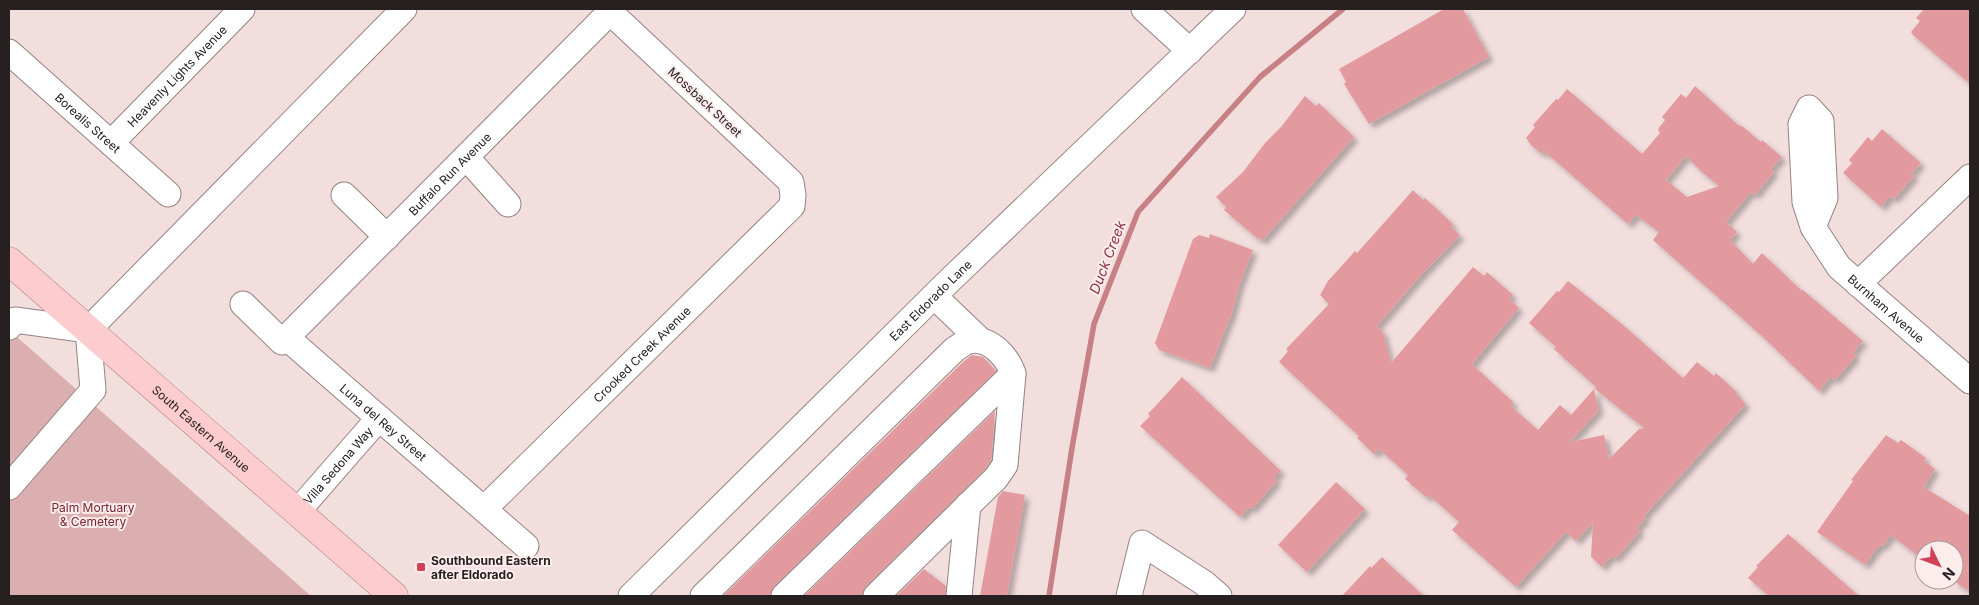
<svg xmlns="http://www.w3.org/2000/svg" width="1979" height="605" viewBox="0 0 1979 605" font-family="Inter,sans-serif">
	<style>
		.green { fill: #dbafb0 }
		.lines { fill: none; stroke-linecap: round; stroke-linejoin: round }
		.stream { stroke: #c78185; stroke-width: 5.5 }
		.building { fill: #e29a9e; fill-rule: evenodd; filter: url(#shadow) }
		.minor-casing { stroke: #958282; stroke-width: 27 }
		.major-casing { stroke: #b07a7c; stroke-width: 29 }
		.minor { stroke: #fff; stroke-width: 25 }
		.major { stroke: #fcccce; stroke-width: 28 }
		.poi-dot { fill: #d14156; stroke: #fdecec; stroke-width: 2 }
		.labels { text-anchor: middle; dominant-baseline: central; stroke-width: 4; stroke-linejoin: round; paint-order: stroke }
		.street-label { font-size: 12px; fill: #272020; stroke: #fdecec }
		.park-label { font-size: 12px; fill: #782430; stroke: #fdecec }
		.poi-label { font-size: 12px; font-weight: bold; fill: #272020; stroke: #fdecec; text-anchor: start }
		.water-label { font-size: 14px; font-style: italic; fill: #89343e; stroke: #fdecec }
	</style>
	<defs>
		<filter id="shadow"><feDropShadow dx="4.5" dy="4.5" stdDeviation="2.5" flood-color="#0004"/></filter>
	</defs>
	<rect width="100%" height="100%" fill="#f3dede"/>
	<path class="green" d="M 9,330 L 311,596 L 9,596 Z"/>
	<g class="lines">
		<path class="stream" d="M 1049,596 L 1072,448 L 1094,324 L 1138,212 L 1260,77 L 1343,9"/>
	</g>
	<path class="building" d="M 1444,9 L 1463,9 L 1489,57 L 1369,124 L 1344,84 L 1346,82 L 1339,69 Z
		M 1924,9 L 1970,9 L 1970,84 L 1913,35 L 1911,32 L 1920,21 L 1916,18 Z
		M 1695,86 L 1738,125 L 1742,126 L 1761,142 L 1762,140 L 1782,157 L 1771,169 L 1774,172 L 1755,195 L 1751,192 L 1726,222 L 1737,232 L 1730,240 L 1753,264 L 1762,253 L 1802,291 L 1803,290 L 1863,341 L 1853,353 L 1856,356 L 1835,380 L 1831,377 L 1819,391 L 1762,336 L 1653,240 L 1659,232 L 1636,215 L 1628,224 L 1544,151 L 1542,154 L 1531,145 L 1526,138 L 1535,127 L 1533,125 L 1556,99 L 1558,100 L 1567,89 L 1642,154 L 1660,133 L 1658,129 L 1665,120 L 1662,117 L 1681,94 L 1686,98 ZM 1686,156 L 1703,173 L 1719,186 L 1687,197 L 1666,180 Z
		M 1305,96 L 1316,106 L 1319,103 L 1354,137 L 1262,241 L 1259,237 L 1258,239 L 1224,210 L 1226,207 L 1216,197 L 1243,172 L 1265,143 L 1281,127 Z
		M 1882,129 L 1921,163 L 1911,174 L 1914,176 L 1894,199 L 1890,196 L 1881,207 L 1843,173 L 1852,163 L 1849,160 L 1868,137 L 1872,141 Z
		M 1413,190 L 1423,200 L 1425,198 L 1453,224 L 1451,227 L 1460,235 L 1421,275 L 1377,326 L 1383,332 L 1391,363 L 1473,267 L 1484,276 L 1487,272 L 1513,295 L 1509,299 L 1519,308 L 1472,364 L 1514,403 L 1511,406 L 1538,430 L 1560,405 L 1571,415 L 1594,389 L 1599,410 L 1570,442 L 1604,435 L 1609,459 L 1639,429 L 1644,428 L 1595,389 L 1596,387 L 1554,349 L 1556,347 L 1529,323 L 1557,291 L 1559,292 L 1568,281 L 1622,324 L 1683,378 L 1697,362 L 1714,376 L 1716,373 L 1737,392 L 1736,394 L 1746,404 L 1644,516 L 1646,518 L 1637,528 L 1640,531 L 1615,559 L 1611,556 L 1602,567 L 1591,557 L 1593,522 L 1576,541 L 1566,532 L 1516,587 L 1452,530 L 1459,522 L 1429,495 L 1427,498 L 1405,479 L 1408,475 L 1379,449 L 1374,454 L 1357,438 L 1359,436 L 1279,362 L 1288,351 L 1286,349 L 1329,304 L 1320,295 L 1328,281 L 1355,251 L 1357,253 L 1375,233 Z
		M 1210,234 L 1253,250 L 1240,283 L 1232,313 L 1210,368 L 1159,350 L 1155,343 L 1193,239 L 1199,235 L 1209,238 Z
		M 972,355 L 983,357 L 996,371 L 774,586 L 770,596 L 723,596 L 964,361 Z
		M 1182,377 L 1281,471 L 1274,478 L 1277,481 L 1252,509 L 1249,507 L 1240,517 L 1140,426 L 1150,416 L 1148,414 Z
		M 995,411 L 991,460 L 985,469 L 866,586 L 862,596 L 804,596 Z
		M 1886,435 L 1898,443 L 1901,440 L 1926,458 L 1924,461 L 1935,469 L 1924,487 L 1970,516 L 1970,592 L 1954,581 L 1954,550 L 1924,550 L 1923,560 L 1891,535 L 1883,546 L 1881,545 L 1875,551 L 1865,565 L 1817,532 L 1853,481 L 1851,480 Z
		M 1336,482 L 1365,509 L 1307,572 L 1278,545 Z
		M 1003,491 L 1025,495 L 1007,596 L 980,596 L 998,497 Z
		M 1788,534 L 1810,553 L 1859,596 L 1769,596 L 1748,578 L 1758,567 L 1756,566 Z
		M 1382,557 L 1393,568 L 1424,596 L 1342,596 L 1370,566 L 1371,568 Z
		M 924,569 L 946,586 L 945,596 L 896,596 Z"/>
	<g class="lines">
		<defs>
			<g id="minor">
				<path d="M 1144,9 L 1190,51"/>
				<path id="s1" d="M 9,52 L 168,194"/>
				<path id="s2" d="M 111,143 L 242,9"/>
				<path d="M 466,157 L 508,204"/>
				<path d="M 344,195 L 387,237"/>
				<path id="s3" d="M 1813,227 L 1825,198 L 1821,121 L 1809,108 L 1801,124 L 1805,202 L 1813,227 L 1839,267 L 1970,381"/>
				<path d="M 1858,284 L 1970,177"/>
				<path d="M 934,296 L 980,340"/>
				<path id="s4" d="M 243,304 L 282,342 L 613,9"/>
				<path d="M 9,327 L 15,320 L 88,330 L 93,390 L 9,487"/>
				<path d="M 88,330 L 404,9"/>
				<path id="s5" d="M 287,338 L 526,546"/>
				<path id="s6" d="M 484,509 L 792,206 L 793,195 L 791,182 L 610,12"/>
				<path id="s7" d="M 297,512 L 379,418"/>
				<path id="s8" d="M 631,596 L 947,283 L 1233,9"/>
				<path d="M 703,596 L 955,349 C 959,347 964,342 969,341 C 989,336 1008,357 1013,374 L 1005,465 L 996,478 L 876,596"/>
				<path d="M 784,596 L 1013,374"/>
				<path d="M 959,596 L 968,505"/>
				<path d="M 1129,596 L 1142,543 L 1204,583 L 1219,596"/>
			</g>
			<g id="major">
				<path id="s9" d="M 9,261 L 394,596"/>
			</g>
		</defs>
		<use href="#minor" class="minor-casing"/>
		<use href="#major" class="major-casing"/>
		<use href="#minor" class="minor"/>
		<use href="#major" class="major"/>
	</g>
	<rect class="poi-dot" x="416" y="562" width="10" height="10" rx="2.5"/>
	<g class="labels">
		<g class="street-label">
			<text stroke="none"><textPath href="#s2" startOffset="94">Heavenly Lights Avenue</textPath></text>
			<text transform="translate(705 102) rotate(43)">Mossback Street</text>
			<text stroke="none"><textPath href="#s1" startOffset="106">Borealis Street</textPath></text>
			<text stroke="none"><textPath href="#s4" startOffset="292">Buffalo Run Avenue</textPath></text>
			<text stroke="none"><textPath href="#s8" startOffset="421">East Eldorado Lane</textPath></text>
			<text stroke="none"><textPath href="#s3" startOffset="359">Burnham Avenue</textPath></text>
			<text stroke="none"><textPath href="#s6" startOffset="221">Crooked Creek Avenue</textPath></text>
			<text stroke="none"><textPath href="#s5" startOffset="128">Luna del Rey Street</textPath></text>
			<text stroke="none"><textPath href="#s9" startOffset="255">South Eastern Avenue</textPath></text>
			<text stroke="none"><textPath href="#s7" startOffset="62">Villa Sedona Way</textPath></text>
		</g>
		<g class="park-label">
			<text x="93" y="507">Palm Mortuary<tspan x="93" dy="14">&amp; Cemetery</tspan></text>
		</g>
		<g class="poi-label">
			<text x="431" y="560">Southbound Eastern<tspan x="431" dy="14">after Eldorado</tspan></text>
		</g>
		<g class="water-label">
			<text transform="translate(1107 257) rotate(-69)">Duck Creek</text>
		</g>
	</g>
	<rect width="1979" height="605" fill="none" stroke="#272020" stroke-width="20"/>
	<g transform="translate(1939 565) rotate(132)"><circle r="24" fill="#fdecec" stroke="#a79a9a"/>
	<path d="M0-4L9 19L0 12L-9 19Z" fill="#d14156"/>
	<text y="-8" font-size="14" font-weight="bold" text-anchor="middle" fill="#272020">N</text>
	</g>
</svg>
